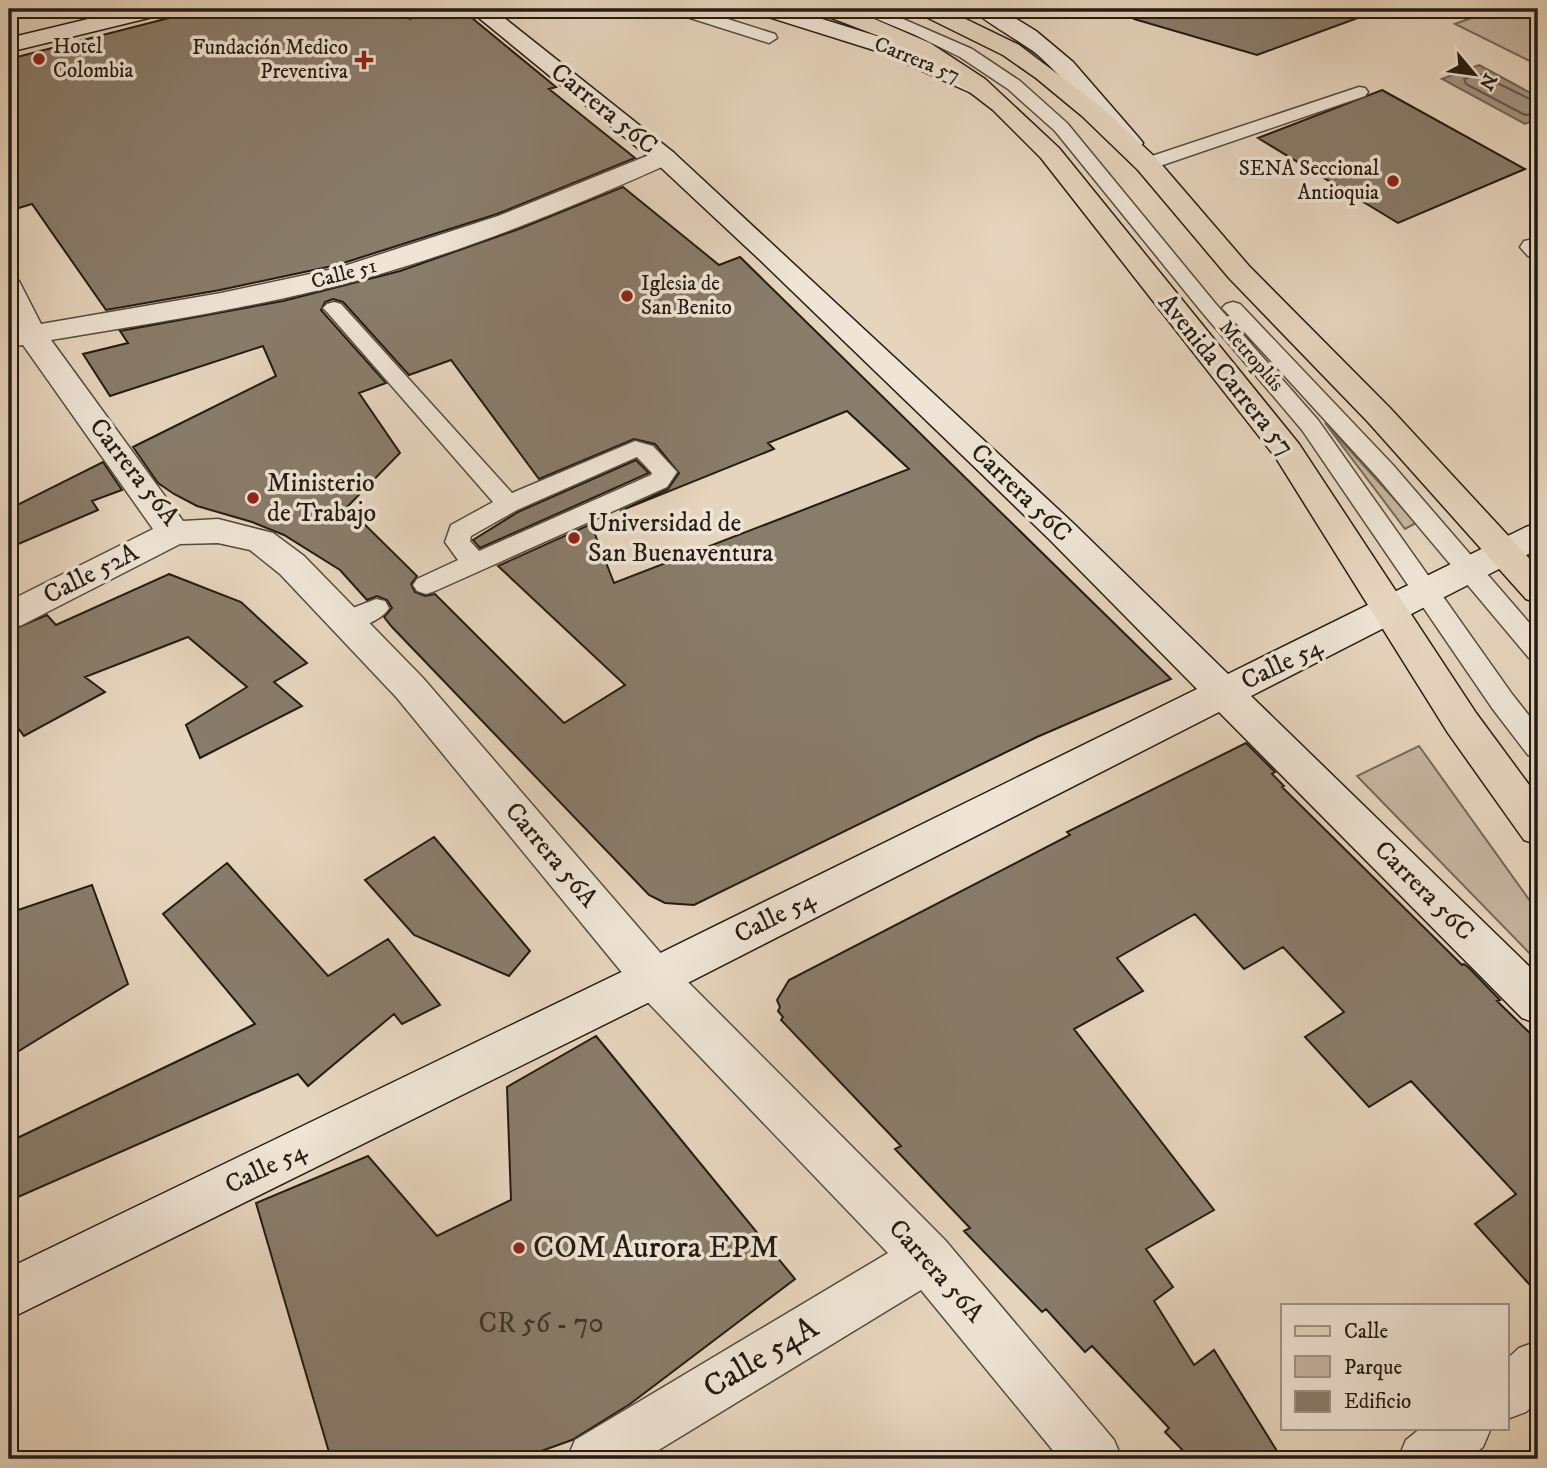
<svg xmlns="http://www.w3.org/2000/svg" width="1547" height="1468" viewBox="0 0 1547 1468" font-family="'IM FELL DW Pica',serif">
	<style>
		.green { fill: #c5b5a1; stroke: #74685a; stroke-width: 2 }
		.water { fill: #a49684; stroke: #716556; stroke-width: 2 }
		.lines { fill: none; stroke-linecap: round; stroke-linejoin: round }
		.shore { stroke: #64584b; stroke-width: 2 }
		.building { fill: #897c6b; stroke: #241b12; stroke-width: 2; fill-rule: evenodd }
		.lane-casing { stroke: #544a3d; stroke-width: 3 }
		.street-casing { stroke: #544a3d; stroke-width: 3 }
		.secondary-casing { stroke: #241b12; stroke-width: 3 }
		.primary-casing { stroke: #241b12; stroke-width: 3 }
		.lane { fill: #efe4d5; fill-rule: evenodd }
		.street { fill: #efe4d5; fill-rule: evenodd }
		.secondary { fill: #efe4d5; fill-rule: evenodd }
		.primary { fill: #e6d5be; fill-rule: evenodd }
		.poi-dot { fill: #8f2418; stroke: #efe4d5; stroke-width: 2.5 }
		.labels { text-anchor: middle; dominant-baseline: central; stroke-width: 7; stroke-linejoin: round; paint-order: stroke }
		.far-poi-label { font-size: 21px; fill: #241b12; stroke: #efe4d5; text-anchor: start }
		.far-street-label { font-size: 21px; fill: #241b12; stroke: #efe4d5 }
		.street-label { font-size: 26px; fill: #241b12; stroke: #efe4d5 }
		.poi-label { font-size: 26px; fill: #241b12; stroke: #efe4d5; text-anchor: start }
		.near-number-label { font-size: 28px; fill: #3d3328 }
		.near-poi-label { font-size: 32px; fill: #241b12; stroke: #efe4d5; text-anchor: start }
		.near-street-label { font-size: 32px; fill: #241b12; stroke: #efe4d5 }
	</style>
	<rect width="100%" height="100%" fill="#e6d5be"/>
	<filter id="stains"><feTurbulence type="fractalNoise" baseFrequency=".00286" numOctaves="4"/><feColorMatrix values="0 0 0 0 .2 0 0 0 0 .09 0 0 0 0 .02 0 0 0 .5 -.17"/></filter>
	<radialGradient id="worn" r=".72"><stop offset=".6" stop-color="#630" stop-opacity="0"/><stop offset="1" stop-color="#630" stop-opacity=".3"/></radialGradient>
	<path class="green" d="M 1496,9 L 1538,9 L 1538,65 L 1455,24 Z
		M 1325,423 L 1416,523 L 1405,529 Z
		M 1419,746 L 1538,912 L 1538,962 L 1357,776 Z"/>
	<path class="water" d="M 1479,65 L 1538,97 L 1538,119 L 1525,124 L 1442,79 Z"/>
	<g class="lines">
		<path class="shore" d="M 1538,103 L 1479,74 L 1464,79 L 1466,84 L 1525,115 L 1538,113"/>
	</g>
	<path class="building" d="M 204,9 L 397,9 L 410,19 L 440,9 L 461,9 L 556,87 L 549,89 L 635,158 L 497,214 L 337,265 L 220,290 L 106,310 L 32,204 L 9,211 L 9,59 Z
		M 1135,9 L 1370,9 L 1371,13 L 1257,55 L 1134,19 Z
		M 1382,90 L 1525,169 L 1398,223 L 1258,138 Z
		M 623,187 L 719,265 L 740,257 L 1171,679 L 1037,737 L 694,905 L 665,903 L 649,895 L 392,627 L 384,617 L 392,608 L 387,600 L 377,596 L 367,600 L 340,570 L 284,535 L 252,522 L 197,506 L 174,494 L 158,483 L 133,447 L 276,376 L 263,346 L 110,396 L 83,354 L 128,343 L 120,331 L 283,301 L 400,271 L 519,229 ZM 333,299 L 343,302 L 409,375 L 451,360 L 539,479 L 634,439 L 655,444 L 679,473 L 668,489 L 620,511 L 774,449 L 768,443 L 847,411 L 909,469 L 614,583 L 591,524 L 498,566 L 625,685 L 564,723 L 435,594 L 425,596 L 415,592 L 411,584 L 417,576 L 347,507 L 400,453 L 359,393 L 386,383 L 321,310 L 325,302 Z
		M 636,460 L 649,473 L 480,548 L 473,540 L 518,512 Z
		M 103,462 L 122,490 L 92,501 L 98,510 L 9,548 L 9,509 Z
		M 169,574 L 241,602 L 307,663 L 274,682 L 302,706 L 200,758 L 186,725 L 247,687 L 188,637 L 85,677 L 105,692 L 24,736 L 9,716 L 9,631 L 47,615 L 56,625 Z
		M 1246,743 L 1275,772 L 1272,774 L 1284,786 L 1282,787 L 1462,965 L 1464,964 L 1469,968 L 1500,1000 L 1497,1001 L 1538,1041 L 1538,1294 L 1475,1224 L 1516,1194 L 1411,1081 L 1369,1107 L 1305,1037 L 1344,1012 L 1283,947 L 1244,969 L 1195,914 L 1117,958 L 1143,991 L 1074,1029 L 1214,1210 L 1146,1249 L 1173,1287 L 1154,1301 L 1194,1365 L 1214,1350 L 1282,1459 L 1191,1459 L 1165,1432 L 1169,1428 L 1092,1346 L 1085,1352 L 1046,1309 L 1042,1312 L 964,1231 L 970,1228 L 895,1149 L 901,1146 L 781,1020 L 783,1017 L 778,1011 L 780,1007 L 777,1000 L 789,980 L 1070,835 L 1067,832 Z
		M 434,837 L 530,951 L 509,976 L 414,935 L 365,880 Z
		M 227,863 L 328,976 L 388,939 L 440,1005 L 402,1024 L 394,1014 L 308,1086 L 298,1074 L 9,1201 L 9,1142 L 255,1024 L 163,914 Z
		M 92,885 L 128,984 L 9,1057 L 9,913 Z
		M 596,1036 L 795,1279 L 630,1404 L 572,1440 L 519,1459 L 331,1459 L 256,1203 L 368,1156 L 437,1236 L 511,1200 L 507,1087 Z"/>
	<g class="lines">
		<defs>
			<path id="lane" d="M 696,9 L 775,34 L 777,38 L 769,43 L 690,18 L 688,14 L 690,10 Z
				M 858,9 L 880,9 L 972,49 L 1020,81 L 1067,123 L 1215,303 L 1318,420 L 1512,694 L 1538,727 L 1538,758 L 1528,755 L 1492,708 L 1302,430 L 1201,311 L 1055,131 L 1008,89 L 960,57 L 913,34 L 860,12 Z
				M 1359,87 L 1365,88 L 1368,92 L 1365,96 L 1154,168 L 1140,168 L 1138,164 L 1140,160 Z
				M 334,302 L 341,304 L 512,493 L 635,441 L 653,446 L 677,472 L 667,487 L 435,591 L 426,594 L 417,591 L 413,585 L 417,579 L 458,560 L 445,542 L 451,525 L 493,502 L 327,312 L 323,308 L 327,304 ZM 637,457 L 652,473 L 651,475 L 479,551 L 470,541 L 471,536 L 517,510 Z
				M 1233,302 L 1240,304 L 1393,465 L 1538,633 L 1538,661 L 1529,658 L 1377,477 L 1226,312 L 1222,308 L 1226,304 Z
				M 376,599 L 385,601 L 389,608 C 381,622 350,633 335,629 L 331,622 L 335,615 Z"/>
			<path id="street" d="M 664,149 L 673,152 L 677,157 L 673,162 C 571,208 467,250 359,280 C 258,307 154,323 51,340 L 183,521 L 218,519 L 273,533 L 304,556 L 423,678 L 670,964 L 945,1240 L 1114,1440 L 1122,1459 L 1060,1459 L 921,1290 L 644,1459 L 567,1459 L 575,1440 L 888,1253 L 638,992 L 397,698 L 280,574 L 250,550 L 218,543 L 180,544 L 22,625 L 9,629 L 9,601 L 153,529 L 23,345 L 9,347 L 9,329 L 14,328 L 9,318 L 9,278 L 19,281 L 41,324 L 221,293 L 338,268 L 498,216 Z
				M 1534,239 L 1538,240 L 1538,258 L 1528,256 L 1520,247 L 1524,241 Z
				M 1538,1341 L 1538,1401 L 1526,1412 L 1507,1419 L 1507,1359 L 1519,1348 Z
				M 1421,1428 L 1491,1428 L 1483,1447 L 1468,1459 L 1398,1459 L 1406,1440 Z"/>
			<path id="secondary" d="M 130,9 L 168,9 L 165,14 L 9,52 L 9,38 Z
				M 468,9 L 493,9 L 673,152 L 1073,523 L 1228,674 L 1526,527 L 1538,523 L 1538,549 L 1251,696 L 1538,975 L 1538,1024 L 1522,1018 L 1219,712 L 670,992 L 9,1319 L 9,1268 L 638,964 L 1197,689 L 1049,539 L 760,260 L 655,162 Z
				M 756,9 L 790,9 L 896,42 L 987,82 L 990,87 L 987,92 L 978,94 L 969,92 L 880,52 L 759,14 Z
				M 972,9 L 1000,9 L 1036,31 L 1073,62 L 1139,138 L 1143,143 L 1139,148 L 1130,151 L 1121,148 C 1095,116 1069,83 1038,55 C 1025,44 977,17 972,9 Z"/>
			<path id="primary" d="M 818,9 L 851,9 L 930,43 L 985,79 L 1059,148 L 1299,444 L 1476,713 L 1538,797 L 1538,845 L 1524,840 L 1448,733 L 1276,458 L 1041,158 L 993,110 L 941,70 L 884,38 L 821,14 Z
				M 917,9 L 945,9 L 1019,45 L 1100,106 L 1156,158 L 1249,266 L 1390,408 L 1538,568 L 1538,603 L 1526,599 L 1368,422 L 1229,278 L 1138,170 L 1082,116 L 1036,78 L 1003,55 L 920,14 Z"/>
		</defs>
		<use href="#lane" class="lane-casing"/>
		<use href="#street" class="street-casing"/>
		<use href="#secondary" class="secondary-casing"/>
		<use href="#primary" class="primary-casing"/>
		<use href="#lane" class="lane"/>
		<use href="#street" class="street"/>
		<use href="#secondary" class="secondary"/>
		<use href="#primary" class="primary"/>
	</g>
	<g class="poi-dot">
		<circle cx="39" cy="59" r="7"/>
		<path d="M360.5 49.5h7v7h7v7h-7v7h-7v-7h-7v-7h7z"/>
		<circle cx="1393" cy="181" r="7"/>
		<circle cx="627" cy="296" r="7"/>
		<circle cx="253" cy="498" r="7"/>
		<circle cx="574" cy="538" r="7"/>
		<circle cx="519" cy="1248" r="7"/>
	</g>
	<g class="labels">
		<g class="far-poi-label">
			<text x="53" y="47">Hotel<tspan x="53" dy="24">Colombia</tspan></text>
			<text x="348" y="48" text-anchor="end">Fundación Medico<tspan x="348" dy="24">Preventiva</tspan></text>
			<text x="1379" y="169" text-anchor="end">SENA Seccional<tspan x="1379" dy="24">Antioquia</tspan></text>
			<text x="641" y="284">Iglesia de<tspan x="641" dy="24">San Benito</tspan></text>
		</g>
		<g class="far-street-label">
			<text transform="translate(917 60) rotate(22)">Carrera 57</text>
			<text transform="translate(344 274) rotate(-15)">Calle 51</text>
			<text transform="translate(1251 356) rotate(49)">Metroplús</text>
		</g>
		<g class="street-label">
			<text transform="translate(604 109) rotate(39)">Carrera 56C</text>
			<text transform="translate(1226 375) rotate(51)">Avenida Carrera 57</text>
			<text transform="translate(134 472) rotate(52)">Carrera 56A</text>
			<text transform="translate(1021 493) rotate(44)">Carrera 56C</text>
			<text transform="translate(91 574) rotate(-27)">Calle 52A</text>
			<text transform="translate(1282 664) rotate(-26)">Calle 54</text>
			<text transform="translate(551 855) rotate(50)">Carrera 56A</text>
			<text transform="translate(1424 891) rotate(45)">Carrera 56C</text>
			<text transform="translate(775 917) rotate(-27)">Calle 54</text>
			<text transform="translate(266 1168) rotate(-26)">Calle 54</text>
			<text transform="translate(936 1271) rotate(48)">Carrera 56A</text>
		</g>
		<g class="poi-label">
			<text x="267" y="483">Ministerio<tspan x="267" dy="30">de Trabajo</tspan></text>
			<text x="588" y="523">Universidad de<tspan x="588" dy="30">San Buenaventura</tspan></text>
		</g>
		<g class="near-number-label">
			<text x="541" y="1323">CR 56 - 70</text>
		</g>
		<g class="near-poi-label">
			<text x="533" y="1248">COM Aurora EPM</text>
		</g>
		<g class="near-street-label">
			<text transform="translate(761 1358) rotate(-31)">Calle 54A</text>
		</g>
	</g>
	<rect width="1547" height="1468" fill="none" stroke="#e6d5be" stroke-width="35"/>
	<rect x="10" y="10" width="1526" height="1447" fill="none" stroke="#241b12" stroke-width="3.5"/>
	<rect x="18" y="18" width="1512" height="1433" fill="none" stroke="#241b12" stroke-width="2"/>
	<rect x="1281" y="1304" width="228" height="126" fill="#efe4d5" stroke="#9e9487" stroke-width="2"/>
	<rect x="1295" y="1326" width="35" height="10" fill="#e6d5be" stroke="#9e9487" stroke-width="2"/>
	<text x="1344" y="1338" font-size="21" fill="#241b12">Calle</text>
	<rect x="1295" y="1356" width="35" height="21" fill="#c5b5a1" stroke="#9e9487" stroke-width="2"/>
	<text x="1344" y="1374" font-size="21" fill="#241b12">Parque</text>
	<rect x="1295" y="1391" width="35" height="21" fill="#897c6b" stroke="#9e9487" stroke-width="2"/>
	<text x="1344" y="1408" font-size="21" fill="#241b12">Edificio</text>
	<g transform="translate(1474 74) rotate(119)" stroke="#efe4d5" stroke-width="5" paint-order="stroke">
	<path d="M0-5L12 26L0 18L-12 26Z" fill="#241b12"/>
	<text y="-10" font-size="19" font-weight="bold" text-anchor="middle" fill="#241b12">N</text>
	</g>
	<rect width="100%" height="100%" filter="url(#stains)"/>
	<rect width="100%" height="100%" fill="url(#worn)"/>
</svg>
